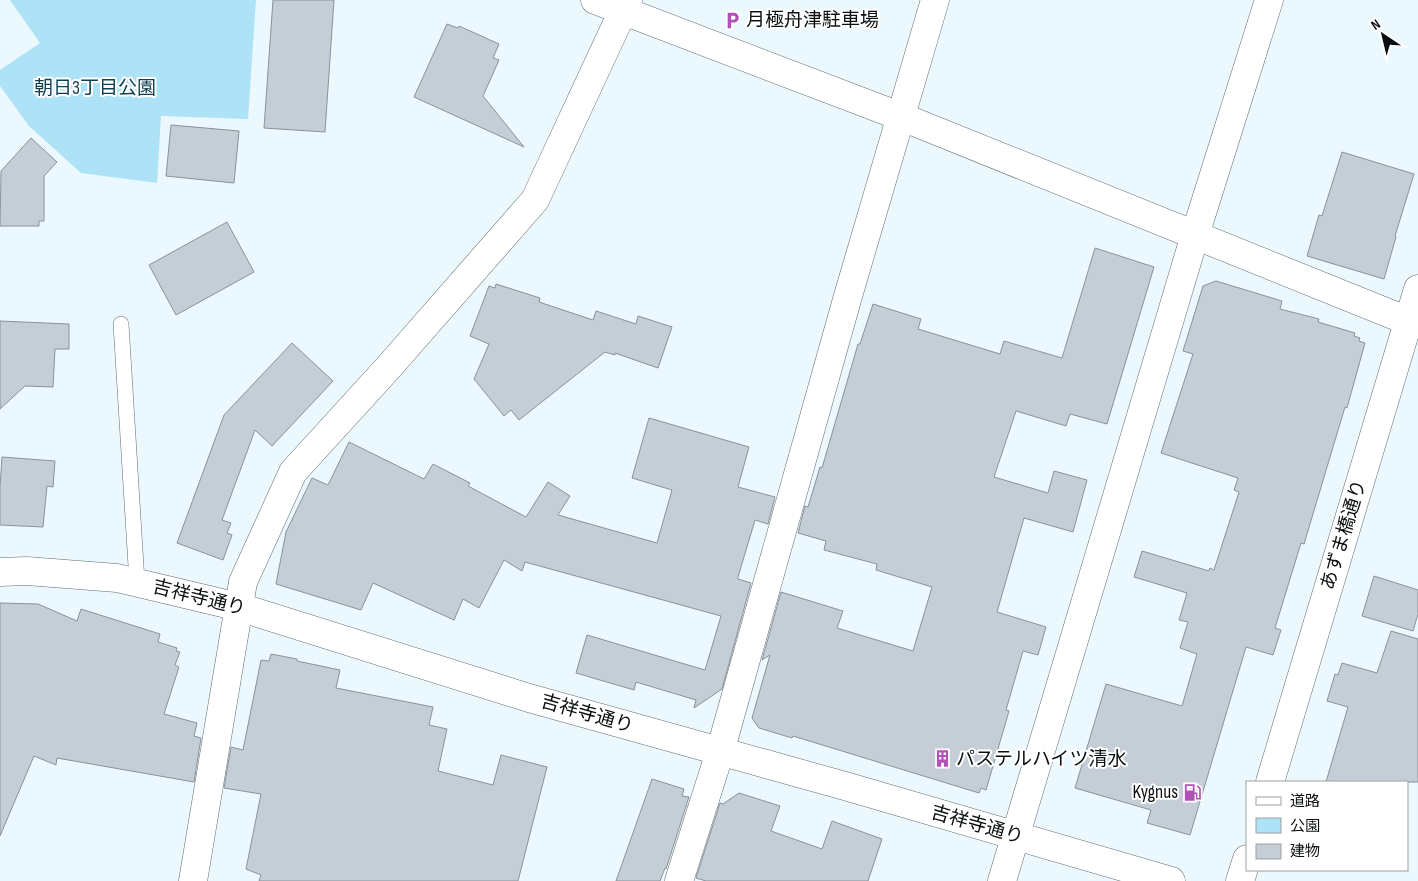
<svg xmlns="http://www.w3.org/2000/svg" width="1418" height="881" viewBox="0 0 1418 881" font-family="'Sofia Sans Condensed','Noto Sans JP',sans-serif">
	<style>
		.green { fill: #aee2f7 }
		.building { fill: #c5ced6; stroke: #899299 }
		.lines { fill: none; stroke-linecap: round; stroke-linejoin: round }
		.lane-casing { stroke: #626d71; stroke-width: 16 }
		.street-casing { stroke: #626d71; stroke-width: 29 }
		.secondary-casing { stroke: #626d71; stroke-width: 29 }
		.lane { stroke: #fff; stroke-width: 15 }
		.street { stroke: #fff; stroke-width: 28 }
		.secondary { stroke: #fff; stroke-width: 28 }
		.labels { text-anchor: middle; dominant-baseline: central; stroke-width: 4; stroke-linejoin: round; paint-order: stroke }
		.poi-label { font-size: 19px; fill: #0b0f11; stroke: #fff; text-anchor: start }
		.park-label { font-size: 19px; fill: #0f4051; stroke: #fff }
		.street-label { font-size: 19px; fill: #0b0f11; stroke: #fff }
	</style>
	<rect width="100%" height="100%" fill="#ebf8fd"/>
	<path class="green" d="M 10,0 L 256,0 L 248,119 L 161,116 L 157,183 L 81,173 L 29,126 L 0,86 L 0,70 L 40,43 Z"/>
	<path class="building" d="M 273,0 L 334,0 L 325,132 L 264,128 Z
		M 447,24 L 458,28 L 459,26 L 499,44 L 493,58 L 499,60 L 483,96 L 524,147 L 414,97 Z
		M 171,125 L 239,131 L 234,183 L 166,176 Z
		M 31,138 L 57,162 L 44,176 L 44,221 L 39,221 L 39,226 L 0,226 L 1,171 Z
		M 1342,152 L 1414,174 L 1395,236 L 1396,237 L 1384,279 L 1307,256 L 1319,215 L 1322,216 Z
		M 227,222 L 254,272 L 176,315 L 149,265 Z
		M 1095,248 L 1154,267 L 1107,424 L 1070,414 L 1066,426 L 1016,411 L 994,477 L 1048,493 L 1054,471 L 1087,480 L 1073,532 L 1024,518 L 997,612 L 1046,627 L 1038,655 L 1023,651 L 1006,710 L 1009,711 L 986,790 L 981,788 L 979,793 L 793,736 L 792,738 L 759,728 L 752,718 L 770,655 L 762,660 L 781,592 L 843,611 L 837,628 L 913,651 L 932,587 L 876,570 L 877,564 L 824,550 L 826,541 L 798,533 L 805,506 L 808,507 L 820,467 L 822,468 L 858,344 L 860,344 L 873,304 L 921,319 L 918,329 L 1000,354 L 1004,341 L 1062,358 Z
		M 1216,281 L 1282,301 L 1280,309 L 1319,319 L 1318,322 L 1355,333 L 1354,336 L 1360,338 L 1359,341 L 1365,343 L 1347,408 L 1345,407 L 1304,544 L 1301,543 L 1275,628 L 1281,630 L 1273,655 L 1246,647 L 1190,835 L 1147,823 L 1151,810 L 1075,788 L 1106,684 L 1182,706 L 1197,654 L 1180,648 L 1188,622 L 1179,620 L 1187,593 L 1134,577 L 1142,551 L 1209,571 L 1210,568 L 1214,570 L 1239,492 L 1234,490 L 1238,478 L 1161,453 L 1193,354 L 1183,351 L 1203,286 Z
		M 496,284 L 540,298 L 539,302 L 593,320 L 596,311 L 636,324 L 638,316 L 672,327 L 658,368 L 615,353 L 615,355 L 605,352 L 519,420 L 511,410 L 504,416 L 474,379 L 489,344 L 470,336 L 489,286 L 495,288 Z
		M 0,321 L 69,324 L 69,349 L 55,349 L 53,387 L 25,386 L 0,409 Z
		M 292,343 L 333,381 L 272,446 L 255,430 L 222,520 L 231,523 L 227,533 L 232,535 L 223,560 L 177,543 L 224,415 Z
		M 649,418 L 749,447 L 738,487 L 775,497 L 768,524 L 755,520 L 738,577 L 738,579 L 751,583 L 722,689 L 694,708 L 696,700 L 636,682 L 634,690 L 576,673 L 587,635 L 705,670 L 721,616 L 525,562 L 522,571 L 504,560 L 479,608 L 463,599 L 454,620 L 373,583 L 361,610 L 276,584 L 286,532 L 312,478 L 328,485 L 349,442 L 424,479 L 433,464 L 470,483 L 468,486 L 526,517 L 548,482 L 570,496 L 558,515 L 657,543 L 672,490 L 632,478 Z
		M 2,457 L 55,461 L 53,487 L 47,486 L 43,527 L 0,525 L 0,486 Z
		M 1374,576 L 1418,590 L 1418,614 L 1413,631 L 1362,616 Z
		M 0,603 L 38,604 L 77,621 L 81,609 L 160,634 L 158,642 L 177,648 L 176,651 L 180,652 L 175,665 L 179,667 L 164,714 L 197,723 L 194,736 L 201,738 L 194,782 L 57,758 L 56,765 L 34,756 L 0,836 Z
		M 1391,631 L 1418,639 L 1418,782 L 1326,782 L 1348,707 L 1327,701 L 1335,674 L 1338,675 L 1342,663 L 1377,673 Z
		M 271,654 L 297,659 L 297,661 L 340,670 L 336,688 L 433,707 L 429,725 L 447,729 L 438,771 L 493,785 L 501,755 L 547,767 L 518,881 L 259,881 L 261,875 L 246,869 L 261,794 L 224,788 L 231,747 L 243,750 L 261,660 L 269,661 Z
		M 652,779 L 684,789 L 682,796 L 689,797 L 666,869 L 665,868 L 660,881 L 616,881 Z
		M 739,793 L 780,806 L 771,831 L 822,849 L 832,821 L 882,839 L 868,881 L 706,881 L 696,878 L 720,803 L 723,804 Z"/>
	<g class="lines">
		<defs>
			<path id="lane" d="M 121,324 L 137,582"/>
			<path id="street" d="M 193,881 L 243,582 L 293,472 L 387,369 L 535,200 L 628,0
				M 679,881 L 720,752 L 848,296 L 935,0
				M 1002,881 L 1195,235 L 1269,0"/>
			<path id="secondary" d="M 595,0 L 902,117 L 1408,321
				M 0,572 L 27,571 L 117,578 L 239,607 L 529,698 L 845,786 L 1171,881
				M 1270,782 L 1418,289
				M 1240,881 L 1247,859"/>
		</defs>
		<use href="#lane" class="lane-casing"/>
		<use href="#street" class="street-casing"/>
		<use href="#secondary" class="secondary-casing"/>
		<use href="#lane" class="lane"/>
		<use href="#street" class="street"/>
		<use href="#secondary" class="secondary"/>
	</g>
	<defs>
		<symbol id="parking-bare" viewBox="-9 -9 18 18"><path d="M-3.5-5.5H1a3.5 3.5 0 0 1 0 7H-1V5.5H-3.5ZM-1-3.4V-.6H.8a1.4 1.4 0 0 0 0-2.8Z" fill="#b350b7" stroke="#fff" stroke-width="2.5" paint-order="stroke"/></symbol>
		<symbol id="building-bare" viewBox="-9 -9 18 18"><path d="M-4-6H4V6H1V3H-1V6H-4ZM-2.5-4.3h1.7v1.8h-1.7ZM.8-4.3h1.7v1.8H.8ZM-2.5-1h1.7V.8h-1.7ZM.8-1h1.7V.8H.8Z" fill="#b350b7" stroke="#fff" stroke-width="2.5" paint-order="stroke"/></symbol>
		<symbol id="fuel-bare" viewBox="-9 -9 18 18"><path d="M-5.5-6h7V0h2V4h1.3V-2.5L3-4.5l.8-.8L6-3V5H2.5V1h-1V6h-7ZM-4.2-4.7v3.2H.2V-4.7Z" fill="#b350b7" stroke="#fff" stroke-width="2.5" paint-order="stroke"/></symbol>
	</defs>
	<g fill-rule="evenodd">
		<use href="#parking-bare" x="720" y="8" width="25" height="25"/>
		<use href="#building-bare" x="930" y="746" width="25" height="25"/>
		<use href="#fuel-bare" x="1180" y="780" width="25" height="25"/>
	</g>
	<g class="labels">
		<g class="poi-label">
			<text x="746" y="20">月極舟津駐車場</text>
			<text x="956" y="759">パステルハイツ清水</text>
			<text x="1178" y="792" text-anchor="end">Kygnus</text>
		</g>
		<g class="park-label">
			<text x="95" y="88">朝日3丁目公園</text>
		</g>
		<g class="street-label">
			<text transform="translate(1344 535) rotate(-73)">あずま橋通り</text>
			<text transform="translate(199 598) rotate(14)">吉祥寺通り</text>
			<text transform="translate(587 714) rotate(16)">吉祥寺通り</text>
			<text transform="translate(977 825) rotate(16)">吉祥寺通り</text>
		</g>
	</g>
	<rect x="1246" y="781" width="162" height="90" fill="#ffffff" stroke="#9d9fa0"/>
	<rect x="1256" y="797" width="25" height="8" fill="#ffffff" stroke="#9d9fa0"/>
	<text x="1290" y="806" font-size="15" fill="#0b0f11">道路</text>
	<rect x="1256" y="818" width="25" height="15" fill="#aee2f7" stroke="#9d9fa0"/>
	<text x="1290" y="831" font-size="15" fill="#0b0f11">公園</text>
	<rect x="1256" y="844" width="25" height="15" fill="#c5ced6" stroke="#9d9fa0"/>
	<text x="1290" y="856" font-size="15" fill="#0b0f11">建物</text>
	<g transform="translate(1383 35) rotate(325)" stroke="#ffffff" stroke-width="4" paint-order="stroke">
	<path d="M0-4L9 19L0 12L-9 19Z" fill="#0b0f11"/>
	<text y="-8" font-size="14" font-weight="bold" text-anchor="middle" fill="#0b0f11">N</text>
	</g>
</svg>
